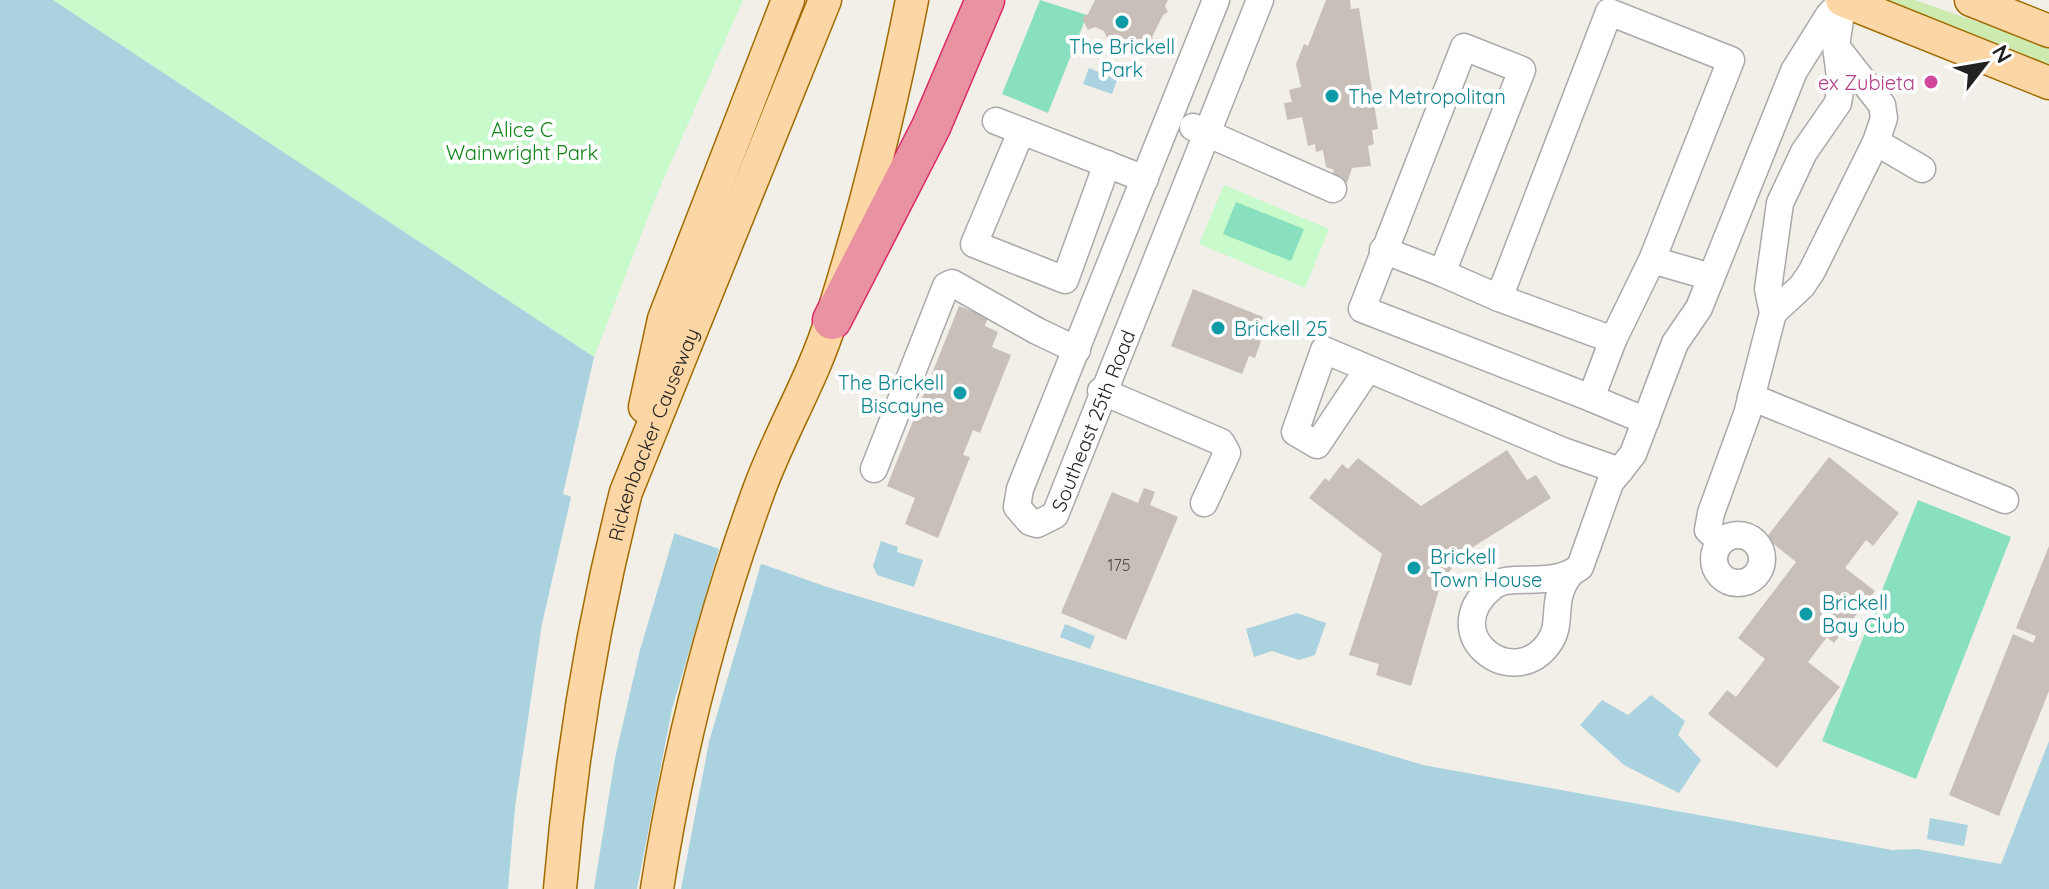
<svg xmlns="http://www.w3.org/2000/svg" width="2049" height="889" viewBox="0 0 2049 889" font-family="Quicksand,sans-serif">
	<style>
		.grass { fill: #cdebb0 }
		.park { fill: #c8facc }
		.pitch { fill: #88e0be }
		.water { fill: #aad3df }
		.pier { fill: #f2efe9 }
		.building { fill: #c7bfb8 }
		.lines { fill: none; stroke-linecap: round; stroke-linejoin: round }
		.minor-casing { stroke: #a9a9a9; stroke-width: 29 }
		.major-casing { stroke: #a06b00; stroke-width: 35 }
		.highway-casing { stroke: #dc2a67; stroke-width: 41 }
		.minor { stroke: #fff; stroke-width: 26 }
		.major { stroke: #fcd6a4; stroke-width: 32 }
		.highway { stroke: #e892a2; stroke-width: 38 }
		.culture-dot { fill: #0f9aa8; stroke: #fff; stroke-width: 3 }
		.hotel-dot { fill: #d1479c; stroke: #fff; stroke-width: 3 }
		.labels { text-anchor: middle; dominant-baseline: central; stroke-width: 8; stroke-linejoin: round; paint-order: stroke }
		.number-label { font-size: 16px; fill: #4b4948 }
		.culture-label { font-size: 20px; fill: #0d838f; stroke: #fff; text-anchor: start }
		.hotel-label { font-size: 20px; fill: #b23c85; stroke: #fff; text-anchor: end }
		.park-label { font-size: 20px; fill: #0c8416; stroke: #fff }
		.street-label { font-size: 20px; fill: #222; stroke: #fff }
	</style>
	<rect width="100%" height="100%" fill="#f2efe9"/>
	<path class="grass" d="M 1887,0 L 1915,0 L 2049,47 L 2049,70 Z"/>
	<path class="park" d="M 53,0 L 743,0 L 657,194 L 594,357 Z
		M 1224,185 L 1329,229 L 1305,288 L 1199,244 Z"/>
	<path class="pitch" d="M 1040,0 L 1087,15 L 1048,113 L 1002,94 Z
		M 1236,202 L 1304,229 L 1291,261 L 1223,234 Z
		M 1918,500 L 2011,537 L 1916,779 L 1822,741 Z"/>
	<path class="water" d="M 0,0 L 53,0 L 594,357 L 563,494 L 827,587 L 1423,765 L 1892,850 L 1917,849 L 2001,864 L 2049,741 L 2049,889 L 0,889 Z
		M 1089,68 L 1117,80 L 1112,94 L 1083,84 Z
		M 881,541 L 898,547 L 897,552 L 923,560 L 914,587 L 877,575 L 873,566 Z
		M 1297,613 L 1326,623 L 1315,655 L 1299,660 L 1272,651 L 1254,657 L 1246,629 Z
		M 1065,624 L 1095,636 L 1090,649 L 1060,637 Z
		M 1651,695 L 1685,721 L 1678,735 L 1701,760 L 1679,793 L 1624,765 L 1580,725 L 1602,700 L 1628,715 Z
		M 1930,818 L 1968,825 L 1964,846 L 1927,839 Z"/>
	<path class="pier" d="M 572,493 L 676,528 L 640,650 L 615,758 L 594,889 L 508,889 L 515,807 L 542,624 Z
		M 721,543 L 763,557 L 709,742 L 681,889 L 637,889 L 672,709 Z"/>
	<path class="building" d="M 1095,0 L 1168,0 L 1165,6 L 1168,12 L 1163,15 L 1152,37 L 1156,46 L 1144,51 L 1141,45 L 1132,41 L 1125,44 L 1115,34 L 1107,38 L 1104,31 L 1095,27 L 1088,30 L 1082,18 L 1088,14 Z
		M 1326,0 L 1350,0 L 1351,9 L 1359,8 L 1378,129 L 1372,130 L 1374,144 L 1368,146 L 1371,166 L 1352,168 L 1347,183 L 1331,176 L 1334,170 L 1326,167 L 1323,150 L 1316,152 L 1315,144 L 1308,146 L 1302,117 L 1287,120 L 1284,103 L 1292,102 L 1289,90 L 1301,87 L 1296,64 L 1304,44 L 1308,46 Z
		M 1193,289 L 1263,317 L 1255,338 L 1261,341 L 1255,358 L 1249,356 L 1242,374 L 1171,346 Z
		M 959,306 L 988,317 L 985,326 L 998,332 L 992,347 L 1011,355 L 980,433 L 973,430 L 963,455 L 970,457 L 938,538 L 905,524 L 915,498 L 887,486 Z
		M 1507,450 L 1527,480 L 1536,475 L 1551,498 L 1462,554 L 1441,583 L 1411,686 L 1376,675 L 1379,664 L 1349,655 L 1382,554 L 1309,498 L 1325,478 L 1329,481 L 1342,464 L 1348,469 L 1358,458 L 1421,506 Z
		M 1829,457 L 1899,513 L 1873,546 L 1866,540 L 1845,568 L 1875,591 L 1834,643 L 1827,637 L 1808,662 L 1840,687 L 1777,768 L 1708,714 L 1727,690 L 1736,697 L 1765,659 L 1738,638 L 1796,562 L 1766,538 Z
		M 1144,488 L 1155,492 L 1150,505 L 1178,517 L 1126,640 L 1061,613 L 1112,492 L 1138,503 Z
		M 2049,546 L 2049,691 L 1999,816 L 1949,795 L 2013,634 L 2033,643 L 2036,636 L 2016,628 Z"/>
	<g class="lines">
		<defs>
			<g id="minor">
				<path id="s1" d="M 1216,0 L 1020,489 L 1017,507 L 1030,522 L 1037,524 L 1055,515 L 1260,0"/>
				<path d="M 1838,49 L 1882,105 L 1884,118 L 1876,142 L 1922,169"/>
				<path d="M 996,121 L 1145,179"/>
				<path d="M 1193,127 L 1333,189"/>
				<path d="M 1021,132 L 974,244 L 1065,280 L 1107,164"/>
				<path d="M 1383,250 L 1442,273"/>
				<path d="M 1652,260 L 1731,60 L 1609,12 L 1499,298 L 1442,273 L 1522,70 L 1464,47 L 1362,309 L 1591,398 L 1613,340 L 1652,260 L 1711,277"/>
				<path d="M 1499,298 L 1613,340"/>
				<path d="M 1773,313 L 1802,286 L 1812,271 L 1876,142"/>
				<path d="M 1368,369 L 1317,445 L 1295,432 L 1324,350 L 1563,451 L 1620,471"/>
				<path d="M 1101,391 L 1221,442 L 1227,453 L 1204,503"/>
				<path d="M 1751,397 L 2005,500"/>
				<path d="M 1591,398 L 1646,421"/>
				<path d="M 874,469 L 946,286 L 952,283 L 1037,331 L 1077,350"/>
				<circle cx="1738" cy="559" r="24"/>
				<path d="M 1721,542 L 1708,530 L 1711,513 L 1747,414 L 1773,313 L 1768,289 L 1780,203 L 1804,152 L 1838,103 L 1841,85 L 1836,46 L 1843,0"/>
				<path d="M 1570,574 C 1549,601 1564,622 1549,643 C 1513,694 1435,634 1492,587 C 1511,571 1550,590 1580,567 L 1610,483 L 1633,454 L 1675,343 L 1699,308 L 1794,71 L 1829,15 L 1843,0"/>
			</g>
			<g id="major">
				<path d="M 1842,0 L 2049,83"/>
				<path d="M 1971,0 L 2049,31"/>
				<path d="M 645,407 L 664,319 L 788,0"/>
				<path id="s2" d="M 560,889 C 571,755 593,622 626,492 L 825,0"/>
				<path d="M 657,889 C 678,753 712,619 759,490 C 780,432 814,377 832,317 C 865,213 891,107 912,0"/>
			</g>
			<path id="highway" d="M 832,320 L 931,127 L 985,0"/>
		</defs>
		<use href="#minor" class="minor-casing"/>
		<use href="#major" class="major-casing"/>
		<use href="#highway" class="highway-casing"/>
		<use href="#minor" class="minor"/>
		<use href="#major" class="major"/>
		<use href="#highway" class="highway"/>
	</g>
	<g class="culture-dot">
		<circle cx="1122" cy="22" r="8"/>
		<circle cx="1332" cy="96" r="8"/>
		<circle cx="1218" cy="328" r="8"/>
		<circle cx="960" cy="393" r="8"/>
		<circle cx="1414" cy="568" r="8"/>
		<circle cx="1806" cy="614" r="8"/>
	</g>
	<circle class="hotel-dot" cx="1931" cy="82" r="8"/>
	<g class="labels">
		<g class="number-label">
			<text x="1119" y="565">175</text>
		</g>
		<g class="culture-label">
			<text x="1122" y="46" text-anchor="middle">The Brickell<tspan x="1122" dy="23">Park</tspan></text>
			<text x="1348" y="96">The Metropolitan</text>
			<text x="1234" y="328">Brickell 25</text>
			<text x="944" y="382" text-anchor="end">The Brickell<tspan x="944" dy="23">Biscayne</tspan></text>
			<text x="1430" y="556">Brickell<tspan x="1430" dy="23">Town House</tspan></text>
			<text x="1822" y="602">Brickell<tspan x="1822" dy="23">Bay Club</tspan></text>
		</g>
		<g class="hotel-label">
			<text x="1915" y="82">ex Zubieta</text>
		</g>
		<g class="park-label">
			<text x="522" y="129">Alice C<tspan x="522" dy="23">Wainwright Park</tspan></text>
		</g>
		<g class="street-label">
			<text stroke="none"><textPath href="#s1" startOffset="694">Southeast 25th Road</textPath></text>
			<text stroke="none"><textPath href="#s2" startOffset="466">Rickenbacker Causeway</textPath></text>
		</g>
	</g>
	<g transform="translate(1985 64) rotate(59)" stroke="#ffffff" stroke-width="6" paint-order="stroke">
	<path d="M0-6L14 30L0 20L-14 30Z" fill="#222222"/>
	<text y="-12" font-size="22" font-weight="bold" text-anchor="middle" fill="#222222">N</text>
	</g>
</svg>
